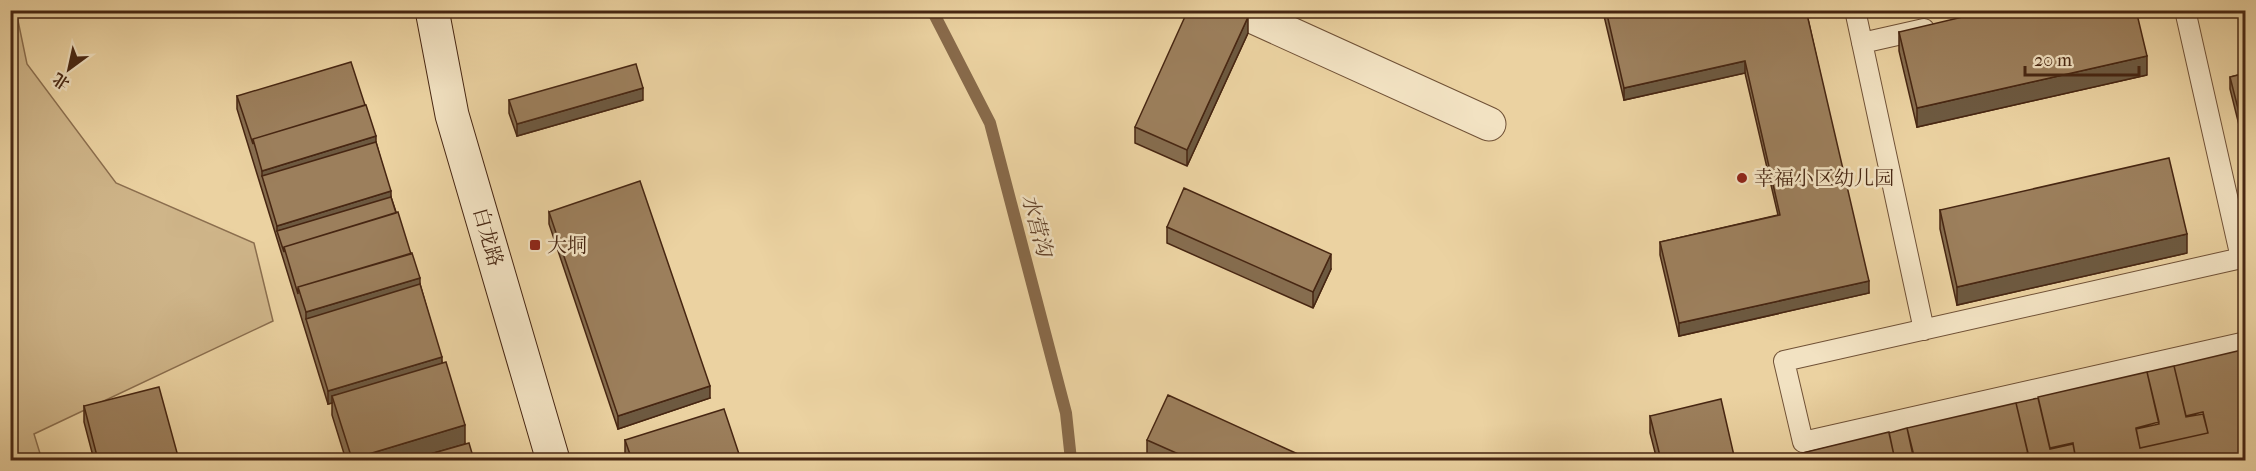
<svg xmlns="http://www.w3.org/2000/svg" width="2256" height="471" viewBox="0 0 2256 471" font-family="'IM FELL French Canon','Noto Serif SC',serif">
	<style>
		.green { fill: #cfb589; stroke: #8b6e4e; stroke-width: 1.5 }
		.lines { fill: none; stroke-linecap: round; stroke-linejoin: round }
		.stream { stroke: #886a4a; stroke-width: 12 }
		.lane-casing { stroke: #705136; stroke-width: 22 }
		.street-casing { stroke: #705136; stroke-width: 35 }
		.secondary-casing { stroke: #472612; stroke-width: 35 }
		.lane { stroke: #f2e2c2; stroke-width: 20 }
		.street { stroke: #f2e2c2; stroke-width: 33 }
		.secondary { stroke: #f2e2c2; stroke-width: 33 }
		.wall { fill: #866d4f; stroke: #472612; stroke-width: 1.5 }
		.shaded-wall { fill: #6d5940; stroke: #472612; stroke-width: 1.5 }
		.building { fill: #9c7f5c; stroke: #472612; stroke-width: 1.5 }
		.poi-dot { fill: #8f2418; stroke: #f2e2c2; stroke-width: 2 }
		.labels { text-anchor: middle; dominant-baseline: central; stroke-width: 5; stroke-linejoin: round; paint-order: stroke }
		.poi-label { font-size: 20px; fill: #472612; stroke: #f2e2c2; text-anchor: start }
		.street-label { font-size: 20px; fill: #472612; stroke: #f2e2c2 }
		.water-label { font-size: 21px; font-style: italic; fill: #62422a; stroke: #f2e2c2 }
	</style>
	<rect width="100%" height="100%" fill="#ebd2a1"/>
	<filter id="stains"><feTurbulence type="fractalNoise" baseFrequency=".00333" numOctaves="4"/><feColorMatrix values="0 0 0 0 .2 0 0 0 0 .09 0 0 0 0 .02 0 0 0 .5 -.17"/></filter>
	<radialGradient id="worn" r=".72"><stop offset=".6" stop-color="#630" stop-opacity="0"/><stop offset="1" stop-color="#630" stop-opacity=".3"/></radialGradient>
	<path class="green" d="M 10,11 L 16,11 L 27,64 L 116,183 L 254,243 L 273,321 L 34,434 L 42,460 L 11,460 Z"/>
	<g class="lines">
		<path class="stream" d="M 932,10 L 990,123 L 1066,413 L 1071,460"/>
		<defs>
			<path id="lane" d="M 1855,10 L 1924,330
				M 2185,10 L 2241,258
				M 1862,43 L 1924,29
				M 2246,257 L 1784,361 L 1803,442 L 2246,342"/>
			<path id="street" d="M 1238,10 L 1489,124"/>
			<path id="secondary" d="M 432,10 L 452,115 L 553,460"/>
		</defs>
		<use href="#lane" class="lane-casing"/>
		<use href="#street" class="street-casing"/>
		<use href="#secondary" class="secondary-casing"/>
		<use href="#lane" class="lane"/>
		<use href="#street" class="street"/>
		<use href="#secondary" class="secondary"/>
	</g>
	<path class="wall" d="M 1604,10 L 1806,10 L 1869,293 L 1679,336 L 1660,255 L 1660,242 L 1778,215 L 1745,73 L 1624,100 L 1604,16 Z
		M 1899,32 L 2147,75 L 1917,127 L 1899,51 Z
		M 1248,33 L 1187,166 L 1135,143 L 1135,127 Z
		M 2246,73 L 2246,153 L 2230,89 L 2230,77 Z
		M 237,96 L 376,142 L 391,197 L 420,284 L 465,444 L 474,460 L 346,460 L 332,415 L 332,403 L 328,404 L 237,109 Z
		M 509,100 L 643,100 L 517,136 L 509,113 Z
		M 1940,210 L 2187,253 L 1957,305 L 1940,229 Z
		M 549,212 L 710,398 L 618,429 L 549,224 Z
		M 1167,227 L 1331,269 L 1313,308 L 1167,243 Z
		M 84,406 L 179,460 L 94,460 L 84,422 Z
		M 1650,416 L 1735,460 L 1657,460 L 1650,433 Z
		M 625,440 L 741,460 L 628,460 L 625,453 Z
		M 1147,440 L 1311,460 L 1158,460 L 1147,456 Z"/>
	<path class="shaded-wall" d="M 1248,17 L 1248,33 L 1187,166 L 1187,150 Z
		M 2147,56 L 2147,75 L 1917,127 L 1917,108 Z
		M 1745,61 L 1745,73 L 1624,100 L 1624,88 Z
		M 643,88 L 643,100 L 517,136 L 517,124 Z
		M 376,136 L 376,154 L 262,176 L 262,171 Z
		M 391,191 L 391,204 L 277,231 L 277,226 Z
		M 2187,234 L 2187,253 L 1957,305 L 1957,287 Z
		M 1331,254 L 1331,269 L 1313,308 L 1313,292 Z
		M 420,278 L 420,297 L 306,319 L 306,312 Z
		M 1869,281 L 1869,293 L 1679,336 L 1679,323 Z
		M 442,357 L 442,369 L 332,396 L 332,403 L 328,404 L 328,391 Z
		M 710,386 L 710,398 L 618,429 L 618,416 Z
		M 465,425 L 465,444 L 410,460 L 352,460 L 352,459 Z"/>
	<path class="building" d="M 1188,10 L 1234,10 L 1248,17 L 1187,150 L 1135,127 Z
		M 1606,10 L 1806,10 L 1869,281 L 1679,323 L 1660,242 L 1780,215 L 1745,61 L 1624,88 Z
		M 1992,10 L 2136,10 L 2147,56 L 1917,108 L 1899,32 Z
		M 351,62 L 365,105 L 253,139 L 253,144 L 237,96 Z
		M 636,64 L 643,88 L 517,124 L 509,100 Z
		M 2246,73 L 2246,140 L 2230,77 Z
		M 366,105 L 376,136 L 262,171 L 253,139 Z
		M 376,142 L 391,191 L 277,226 L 262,176 Z
		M 2169,158 L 2187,234 L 1957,287 L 1940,210 Z
		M 640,181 L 710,386 L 618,416 L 549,212 Z
		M 1184,188 L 1331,254 L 1313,292 L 1167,227 Z
		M 391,197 L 396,213 L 284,247 L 284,252 L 277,231 Z
		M 398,212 L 411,254 L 298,287 L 298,294 L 284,247 Z
		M 412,253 L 420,278 L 306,312 L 298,287 Z
		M 420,284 L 442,357 L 328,391 L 306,319 Z
		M 2246,349 L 2246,460 L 2076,460 L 2073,443 L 2050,448 L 2038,397 L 2147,372 L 2159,422 L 2136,428 L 2140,448 L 2208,433 L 2203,412 L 2186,416 L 2174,366 Z
		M 446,362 L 465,425 L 352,459 L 332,396 Z
		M 2174,366 L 2186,417 L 2203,414 L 2208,433 L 2140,448 L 2136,429 L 2159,424 L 2147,372 Z
		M 159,387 L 179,460 L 98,460 L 84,406 Z
		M 1168,395 L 1311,460 L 1192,460 L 1147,440 Z
		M 2038,398 L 2050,449 L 2073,444 L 2076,460 L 2007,460 L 2006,459 L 2028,454 L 2016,403 Z
		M 1721,399 L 1735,460 L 1661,460 L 1650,416 Z
		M 2016,403 L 2028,453 L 2006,458 L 2007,460 L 1915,460 L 1907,428 Z
		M 724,409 L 741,460 L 632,460 L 625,440 Z
		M 1907,428 L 1914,460 L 1895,460 L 1889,433 Z
		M 1889,432 L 1895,460 L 1799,460 L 1798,454 Z
		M 469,443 L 474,460 L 409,460 Z
		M 1797,454 L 1799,460 L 1770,460 Z"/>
	<g class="poi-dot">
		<circle cx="1742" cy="178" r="6"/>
		<rect x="529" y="239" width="12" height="12" rx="3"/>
	</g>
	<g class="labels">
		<g class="poi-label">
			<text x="1754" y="178">幸福小区幼儿园</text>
			<text x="547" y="245">大垌</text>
		</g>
		<g class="street-label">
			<text transform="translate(488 237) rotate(74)">白龙路</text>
		</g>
		<g class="water-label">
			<text transform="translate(1037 225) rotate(75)">水营沟</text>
		</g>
	</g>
	<rect width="2256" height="471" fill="none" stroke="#ebd2a1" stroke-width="36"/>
	<rect x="12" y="12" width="2232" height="447" fill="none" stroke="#472612" stroke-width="3"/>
	<rect x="18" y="18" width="2220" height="435" fill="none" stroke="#472612" stroke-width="1.5"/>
	<g transform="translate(69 69) rotate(213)" stroke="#f2e2c2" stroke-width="4.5" paint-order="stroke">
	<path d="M0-4.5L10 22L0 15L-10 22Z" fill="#472612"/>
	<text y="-9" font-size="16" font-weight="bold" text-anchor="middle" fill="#472612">北</text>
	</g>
	<path d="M2025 66v9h114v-9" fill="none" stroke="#472612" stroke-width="3"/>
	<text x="2034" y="66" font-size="18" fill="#472612" stroke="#f2e2c2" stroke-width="4.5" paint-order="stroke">20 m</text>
	<rect width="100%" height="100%" filter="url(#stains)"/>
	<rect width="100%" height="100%" fill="url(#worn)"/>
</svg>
